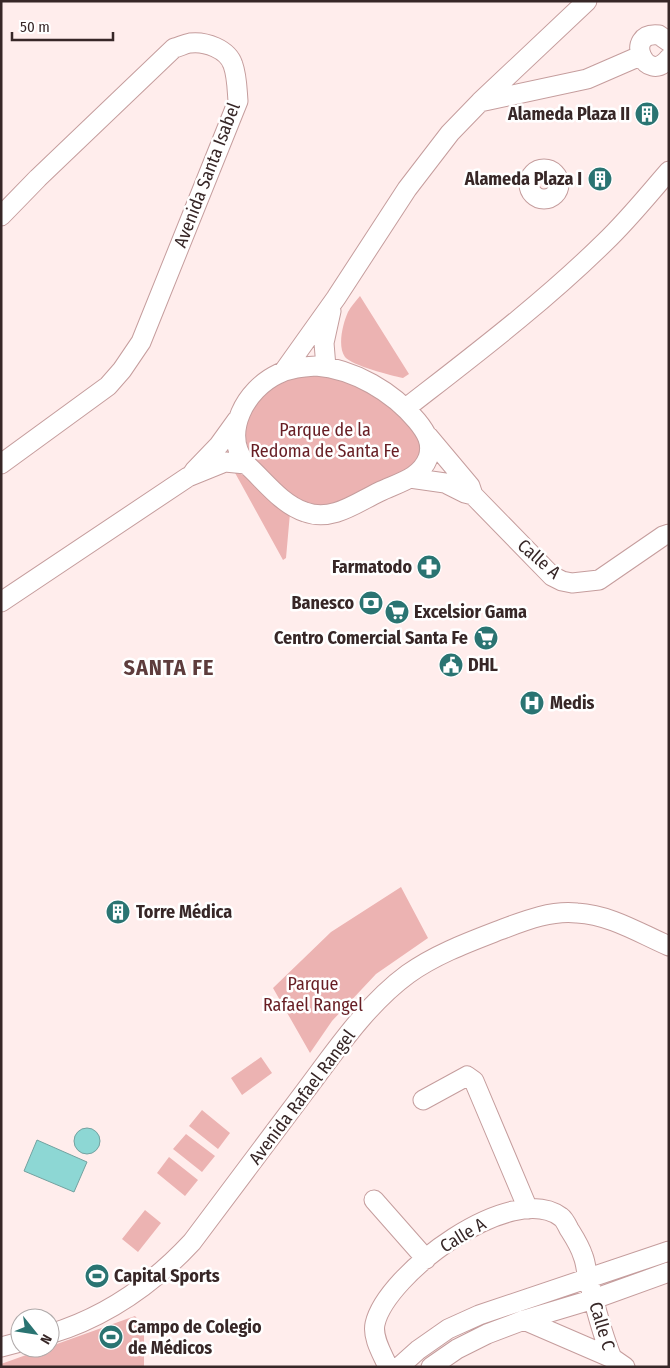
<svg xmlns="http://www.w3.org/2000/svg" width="670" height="1368" viewBox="0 0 670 1368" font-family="'Fira Sans Condensed',sans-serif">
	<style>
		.green { fill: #ecb3b2 }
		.water { fill: #8dd7d4; stroke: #73a2a0 }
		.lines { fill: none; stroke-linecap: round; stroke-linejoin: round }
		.minor-casing { stroke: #c59d9d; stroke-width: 21 }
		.minor { stroke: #fff; stroke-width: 19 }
		.labels { text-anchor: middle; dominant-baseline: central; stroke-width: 5; stroke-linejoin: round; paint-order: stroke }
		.poi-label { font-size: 18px; font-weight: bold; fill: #372727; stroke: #fff; text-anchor: start }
		.street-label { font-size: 18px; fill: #372727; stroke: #fff }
		.park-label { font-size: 18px; fill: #671e24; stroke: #fff }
		.district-label { font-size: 22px; font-weight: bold; letter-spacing: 1px; fill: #5e3c3c; stroke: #fff }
	</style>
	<rect width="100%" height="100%" fill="#ffedec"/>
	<path class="green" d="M 360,296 L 409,374 L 403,378 C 392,376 351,365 345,357 C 337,346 343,323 348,312 C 351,306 356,301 360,296 Z
		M 325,374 L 376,392 L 426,443 L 423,457 L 407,474 L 323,509 L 297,501 L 257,464 L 249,452 L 244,431 L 251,409 L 263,394 L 280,383 L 295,377 Z
		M 234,471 L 252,479 L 290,513 L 286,558 L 283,560 Z
		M 401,887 L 428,938 L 376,974 L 332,1021 L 310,1053 L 273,988 L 331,932 Z
		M 261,1057 L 272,1073 L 242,1095 L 231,1078 Z
		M 202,1110 L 230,1133 L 218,1149 L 189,1126 Z
		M 186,1134 L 215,1156 L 202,1172 L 173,1149 Z
		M 169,1157 L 198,1180 L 185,1196 L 157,1173 Z
		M 145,1210 L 161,1223 L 138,1252 L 122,1239 Z
		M 135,1316 L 144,1327 L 144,1367 L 1,1367 L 1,1364 Z"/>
	<path class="water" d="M74 1141a13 13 0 1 1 26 0a13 13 0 1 1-26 0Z
		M 37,1140 L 87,1162 L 74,1192 L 24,1171 Z"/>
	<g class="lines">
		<defs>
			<path id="minor" d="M 669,42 L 659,35 C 622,31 646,87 669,58
				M 480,102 L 587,79 L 640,56
				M529 184a15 15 0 1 1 30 0a15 15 0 1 1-30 0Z
				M 1,216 L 38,178 L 174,48 C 179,47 184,44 190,43 C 205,41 228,49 233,65 C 237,76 237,89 238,101 L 141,342 L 122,370 L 108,386 L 1,464
				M 316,366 C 354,369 393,392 417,421 C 426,432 433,443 428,458 C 420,479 397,483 379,492 C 356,503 332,522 305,512 C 281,504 264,480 246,464 C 221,433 246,389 278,374 C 290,368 302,367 316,366 Z
				M 326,367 L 324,343 L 331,311
				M 284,371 L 336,298 L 407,189 L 450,133 L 480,102 L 587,1
				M 406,408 C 474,355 543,303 605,242 C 628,220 648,195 669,171
				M 428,436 L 470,486 L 473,495 L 552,576 L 562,581 L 572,583 L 599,580 L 663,536 L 669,534
				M 194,471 L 219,445 L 237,420
				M 410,478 L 445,483 L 465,493 L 473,495
				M 1,602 L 188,477 L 225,462 L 246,464
				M 423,1100 L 467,1076 L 474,1081 L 528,1209
				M 374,1200 L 426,1259
				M 524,1320 L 612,1358 L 625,1367
				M 50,1334 C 106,1317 153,1284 192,1242 C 230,1191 268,1141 306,1090 C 336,1050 367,1004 408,974 C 436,954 469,942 500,930 C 524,921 551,910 577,913 C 611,915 639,933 669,946
				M 1,1347 L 20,1342
				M 388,1367 C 383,1355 372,1338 375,1324 C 386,1274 512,1180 561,1217 C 564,1219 567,1225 569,1229 C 574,1237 580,1246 583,1256 C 586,1263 586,1271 588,1278 C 595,1305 601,1332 612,1358
				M 399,1367 L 418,1350 L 448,1329 L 479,1315 L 669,1251
				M 431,1367 L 457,1349 L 487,1334 L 524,1320 L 594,1299 L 669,1272"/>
		</defs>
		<use href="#minor" class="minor-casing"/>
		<use href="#minor" class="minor"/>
	</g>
	<defs>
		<symbol id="building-disc" viewBox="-11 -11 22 22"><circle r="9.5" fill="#2a7472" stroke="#fff"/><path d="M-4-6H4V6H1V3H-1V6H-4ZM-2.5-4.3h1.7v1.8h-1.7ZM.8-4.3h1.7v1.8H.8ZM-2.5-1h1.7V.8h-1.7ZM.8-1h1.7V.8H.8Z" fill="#fff"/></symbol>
		<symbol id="pharmacy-disc" viewBox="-11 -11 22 22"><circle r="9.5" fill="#2a7472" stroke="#fff"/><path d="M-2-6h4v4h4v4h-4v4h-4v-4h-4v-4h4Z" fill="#fff"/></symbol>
		<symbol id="bank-disc" viewBox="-11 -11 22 22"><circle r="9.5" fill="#2a7472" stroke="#fff"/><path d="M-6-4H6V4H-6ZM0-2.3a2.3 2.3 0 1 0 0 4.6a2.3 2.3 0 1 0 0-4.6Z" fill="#fff"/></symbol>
		<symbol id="supermarket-disc" viewBox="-11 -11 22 22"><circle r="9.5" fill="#2a7472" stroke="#fff"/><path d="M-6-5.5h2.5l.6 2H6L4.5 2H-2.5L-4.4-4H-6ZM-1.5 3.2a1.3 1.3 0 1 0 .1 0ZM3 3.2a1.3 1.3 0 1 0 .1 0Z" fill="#fff"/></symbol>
		<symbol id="civic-disc" viewBox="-11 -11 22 22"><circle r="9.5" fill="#2a7472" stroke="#fff"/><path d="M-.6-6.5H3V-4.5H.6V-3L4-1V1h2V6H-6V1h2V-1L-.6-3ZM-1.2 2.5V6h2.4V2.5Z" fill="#fff"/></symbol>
		<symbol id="hospital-disc" viewBox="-11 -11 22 22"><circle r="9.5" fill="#2a7472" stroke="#fff"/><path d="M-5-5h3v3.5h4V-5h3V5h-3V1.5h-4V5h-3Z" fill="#fff"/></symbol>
		<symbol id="stadium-disc" viewBox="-11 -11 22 22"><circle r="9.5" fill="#2a7472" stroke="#fff"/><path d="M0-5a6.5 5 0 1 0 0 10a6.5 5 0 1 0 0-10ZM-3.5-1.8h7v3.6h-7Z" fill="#fff"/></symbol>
	</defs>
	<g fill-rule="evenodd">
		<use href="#building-disc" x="633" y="100" width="28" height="28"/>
		<use href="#building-disc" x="586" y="165" width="28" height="28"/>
		<use href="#pharmacy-disc" x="415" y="553" width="28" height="28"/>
		<use href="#bank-disc" x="357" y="589" width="28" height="28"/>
		<use href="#supermarket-disc" x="383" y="598" width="28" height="28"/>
		<use href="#supermarket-disc" x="472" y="624" width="28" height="28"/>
		<use href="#civic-disc" x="437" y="651" width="28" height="28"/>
		<use href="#hospital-disc" x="518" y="689" width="28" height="28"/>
		<use href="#building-disc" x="104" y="898" width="28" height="28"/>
		<use href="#stadium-disc" x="83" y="1262" width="28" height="28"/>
		<use href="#stadium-disc" x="97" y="1323" width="28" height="28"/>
	</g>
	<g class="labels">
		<g class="poi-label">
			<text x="630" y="114" text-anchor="end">Alameda Plaza II</text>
			<text x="582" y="179" text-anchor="end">Alameda Plaza I</text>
			<text x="412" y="567" text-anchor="end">Farmatodo</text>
			<text x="354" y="603" text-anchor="end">Banesco</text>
			<text x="414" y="612">Excelsior Gama</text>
			<text x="468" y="638" text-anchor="end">Centro Comercial Santa Fe</text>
			<text x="468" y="665">DHL</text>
			<text x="550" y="703">Medis</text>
			<text x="136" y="912">Torre Médica</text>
			<text x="114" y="1276">Capital Sports</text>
			<text x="128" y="1327">Campo de Colegio<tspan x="128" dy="21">de Médicos</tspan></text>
		</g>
		<g class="street-label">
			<text transform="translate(207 175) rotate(-69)">Avenida Santa Isabel</text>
			<text transform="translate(539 559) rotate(41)">Calle A</text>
			<text transform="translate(302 1097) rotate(-53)">Avenida Rafael Rangel</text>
			<text transform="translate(463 1235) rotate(-31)">Calle A</text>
			<text transform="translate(602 1326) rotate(73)">Calle C</text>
		</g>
		<g class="park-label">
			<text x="325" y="430">Parque de la<tspan x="325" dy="21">Redoma de Santa Fe</tspan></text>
			<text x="313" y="984">Parque<tspan x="313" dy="21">Rafael Rangel</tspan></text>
		</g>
		<g class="district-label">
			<text x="169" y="667">SANTA FE</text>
		</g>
	</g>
	<rect width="670" height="1368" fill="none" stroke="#372727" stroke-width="5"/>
	<g transform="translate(35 1333) rotate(120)"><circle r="24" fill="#ffffff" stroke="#afa9a9"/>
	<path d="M0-4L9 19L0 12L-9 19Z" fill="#2a7472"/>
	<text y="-8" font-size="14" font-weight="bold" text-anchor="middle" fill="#372727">N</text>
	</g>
	<path d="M12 32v8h101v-8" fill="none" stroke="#372727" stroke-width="2.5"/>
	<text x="20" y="32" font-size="15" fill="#372727" stroke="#ffffff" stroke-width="4" paint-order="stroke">50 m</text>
</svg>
